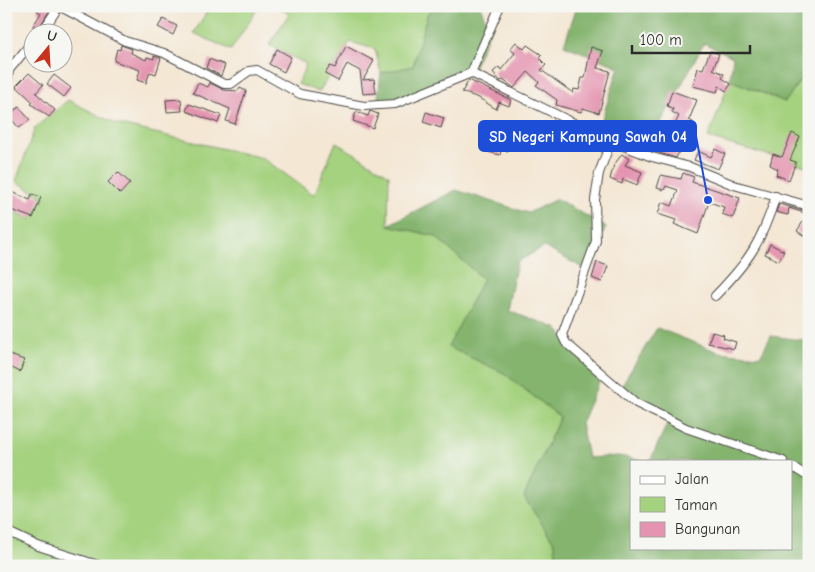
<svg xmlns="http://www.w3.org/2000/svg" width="815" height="572" viewBox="0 0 815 572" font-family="'Comic Neue',sans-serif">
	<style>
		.green { fill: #a5d27f; stroke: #687e55 }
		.forest { fill: #84b46e; stroke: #58704c }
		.building { fill: #e494b0 }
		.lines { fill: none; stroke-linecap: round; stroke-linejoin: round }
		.minor-casing { stroke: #494744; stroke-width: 10 }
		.minor { stroke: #fff; stroke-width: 8 }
		.leader { fill: none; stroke: #1d4ed8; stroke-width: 2 }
		.callout-dot { fill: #1d4ed8; stroke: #f6f6f2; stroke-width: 2 }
		.callout { fill: #1d4ed8; stroke: #1d4ed8; stroke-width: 2 }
		.callout-label { font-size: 15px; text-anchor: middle; font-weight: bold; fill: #fff }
	</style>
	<rect width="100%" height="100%" fill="#f6f6f2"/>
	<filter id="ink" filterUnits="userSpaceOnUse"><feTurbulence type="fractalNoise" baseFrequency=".02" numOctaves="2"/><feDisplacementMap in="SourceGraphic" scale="10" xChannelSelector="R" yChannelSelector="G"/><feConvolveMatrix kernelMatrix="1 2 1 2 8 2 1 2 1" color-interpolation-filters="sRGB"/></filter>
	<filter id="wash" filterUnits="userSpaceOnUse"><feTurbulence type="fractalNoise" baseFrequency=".0096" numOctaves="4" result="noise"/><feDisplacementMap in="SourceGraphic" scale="20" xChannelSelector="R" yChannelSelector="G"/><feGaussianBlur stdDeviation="1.12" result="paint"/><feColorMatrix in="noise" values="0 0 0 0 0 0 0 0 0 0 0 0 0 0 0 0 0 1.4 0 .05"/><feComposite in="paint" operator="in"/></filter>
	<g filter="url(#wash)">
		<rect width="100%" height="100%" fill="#f4e7d4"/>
		<path class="green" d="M 205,6 L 259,6 L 231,50 L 194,33 L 209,8 Z
			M 277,6 L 432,6 L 427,15 L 413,66 L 381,73 L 375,49 L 350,42 L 319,92 L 298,84 L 306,64 L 269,45 L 289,14 Z
			M 809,67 L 809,167 L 708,138 L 730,80 L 785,102 Z
			M 68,100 L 116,124 L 263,158 L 314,195 L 336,142 L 389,175 L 388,225 L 435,236 L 483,279 L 449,347 L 504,373 L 560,417 L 524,497 L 555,544 L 557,566 L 6,566 L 6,209 L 31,219 L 44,198 L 16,181 L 35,128 Z"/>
		<path class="forest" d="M 432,6 L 480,6 L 490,31 L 472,70 L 401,104 L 377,105 L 381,73 L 413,66 L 427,15 Z
			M 577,6 L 809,6 L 809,67 L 785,102 L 730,80 L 733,57 L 704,43 L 646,150 L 599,128 L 619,67 L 564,45 Z
			M 456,190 L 528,213 L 557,199 L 606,227 L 587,270 L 544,247 L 517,262 L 507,310 L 556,328 L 602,375 L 581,423 L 588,458 L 619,456 L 644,461 L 631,461 L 631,548 L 791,548 L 791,461 L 650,461 L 669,420 L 620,388 L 657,328 L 718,352 L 760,356 L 771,336 L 809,341 L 809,566 L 557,566 L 555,544 L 524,497 L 560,417 L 504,373 L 448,347 L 483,279 L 435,236 L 388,225 Z"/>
		<g id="blocks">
			<path class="building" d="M 40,6 L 51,8 L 38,29 L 33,26 L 41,13 L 37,11 Z
				M 163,19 L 177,26 L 173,35 L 158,27 Z
				M 516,42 L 524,49 L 527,45 L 542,55 L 539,58 L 546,65 L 541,70 L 573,93 L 574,89 L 579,90 L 582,78 L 585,78 L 591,47 L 603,51 L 597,68 L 610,71 L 599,113 L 583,108 L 581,112 L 556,105 L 557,100 L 536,85 L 539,82 L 528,72 L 514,88 L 503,80 L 500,81 L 493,72 L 499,67 L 501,70 L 515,53 L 510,49 Z
				M 121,45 L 132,49 L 131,53 L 146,60 L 147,57 L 154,59 L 154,56 L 161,58 L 156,74 L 150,72 L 146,83 L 137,80 L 140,70 L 114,61 L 117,49 L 120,50 Z
				M 346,46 L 374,61 L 363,80 L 374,79 L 376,93 L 363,94 L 360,71 L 347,64 L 338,81 L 325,74 L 330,66 L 335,68 Z
				M 277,49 L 291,57 L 284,72 L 269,64 Z
				M 710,51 L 719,54 L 713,69 L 724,74 L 722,78 L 731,84 L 726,91 L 719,86 L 717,92 L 693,86 L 698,68 L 703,69 Z
				M 209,59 L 225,65 L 221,76 L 206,68 Z
				M 29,73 L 43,85 L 36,93 L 55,110 L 49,117 L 31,104 L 33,102 L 16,86 Z
				M 54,75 L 71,88 L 64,97 L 47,84 Z
				M 469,80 L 511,100 L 509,106 L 499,102 L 496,109 L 479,98 L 462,92 Z
				M 198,83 L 208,87 L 210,83 L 224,90 L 238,91 L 240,88 L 246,91 L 235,124 L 226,121 L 230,109 L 193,93 Z
				M 672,91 L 697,100 L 689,120 L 693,122 L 676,158 L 650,150 L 656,135 L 660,137 L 658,142 L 665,145 L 679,116 L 672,112 L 673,108 L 667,106 Z
				M 181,99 L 182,111 L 167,112 L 166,100 Z
				M 189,104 L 221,115 L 218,123 L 186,111 Z
				M 19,107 L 30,120 L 19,128 L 8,115 Z
				M 370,111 L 378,114 L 373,128 L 353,121 L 356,112 L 368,116 Z
				M 426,112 L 444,118 L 441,128 L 423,122 Z
				M 494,133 L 505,136 L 504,141 L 509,142 L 508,151 L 501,150 L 500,155 L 488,152 Z
				M 792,133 L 800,137 L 790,160 L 796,162 L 789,180 L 776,175 L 778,169 L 770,165 L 773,154 L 782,157 Z
				M 715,149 L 725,154 L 718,169 L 694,160 L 698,151 L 711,157 Z
				M 622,154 L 629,159 L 625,165 L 642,172 L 637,185 L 623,179 L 622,184 L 610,179 L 614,165 Z
				M 118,172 L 130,183 L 120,194 L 108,182 Z
				M 683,173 L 694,177 L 692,182 L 740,198 L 733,218 L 722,214 L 724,207 L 709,202 L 698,234 L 674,224 L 676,220 L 658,214 L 662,202 L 672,206 L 678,190 L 666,186 L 664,190 L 657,188 L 661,175 L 681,179 Z
				M 10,191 L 30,200 L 32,194 L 41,197 L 33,218 L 6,208 L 6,199 Z
				M 779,204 L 809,212 L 809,239 L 797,231 L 808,214 L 789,208 L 788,215 L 776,212 Z
				M 770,244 L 784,251 L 779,261 L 765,254 Z
				M 597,262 L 608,266 L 602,282 L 592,278 Z
				M 712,332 L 724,335 L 723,338 L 736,342 L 734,349 L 708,343 Z
				M 10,355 L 24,360 L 20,372 L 8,366 Z"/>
		</g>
	</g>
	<g filter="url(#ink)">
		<use href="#blocks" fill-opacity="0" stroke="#494744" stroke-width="1"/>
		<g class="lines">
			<defs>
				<path id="minor" d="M 59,6 L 125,41 L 164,53 L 224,84 L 231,84 L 249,71 L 257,70 L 300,94 L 364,106 L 395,104 L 471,73 L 611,141 L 652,157 L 690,167 L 734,185 L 809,206
					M 42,32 L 59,6
					M 471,73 L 500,6
					M 6,94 L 9,70 L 32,42
					M 611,141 L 599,173 L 595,200 L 596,241 L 562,335 L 566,343 L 636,403 L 686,428 L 783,461
					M 715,296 C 749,261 761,243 776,196
					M 791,466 L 809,477
					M 6,531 L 38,546 L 101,566"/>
			</defs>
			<use href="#minor" class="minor-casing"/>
			<use href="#minor" class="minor"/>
		</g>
	</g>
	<path class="leader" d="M708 200L696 136"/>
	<circle class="callout-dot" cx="708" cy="200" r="5"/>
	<rect class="callout" x="479" y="121" width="217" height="30" rx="5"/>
	<g class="callout-label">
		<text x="588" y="142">SD Negeri Kampung Sawah 04</text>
	</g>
	<rect width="815" height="572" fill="none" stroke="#f6f6f2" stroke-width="25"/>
	<rect x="630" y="460" width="162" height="90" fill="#f6f6f2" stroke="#a5a5a2"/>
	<rect x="640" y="476" width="25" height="8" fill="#ffffff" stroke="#a5a5a2"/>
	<text x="675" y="484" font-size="15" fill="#2b2b2b">Jalan</text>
	<rect x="640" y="497" width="25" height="15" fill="#a5d27f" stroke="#a5a5a2"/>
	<text x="675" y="510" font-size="15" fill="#2b2b2b">Taman</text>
	<rect x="640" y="522" width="25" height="15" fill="#e494b0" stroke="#a5a5a2"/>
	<text x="675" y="534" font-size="15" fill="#2b2b2b">Bangunan</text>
	<g transform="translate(48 48) rotate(18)"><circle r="24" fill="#f6f6f2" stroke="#a5a5a2"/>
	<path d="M0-4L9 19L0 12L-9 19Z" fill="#c8321e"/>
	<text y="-8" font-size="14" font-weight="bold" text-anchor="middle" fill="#2b2b2b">U</text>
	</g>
	<path d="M632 45v8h118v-8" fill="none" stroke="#2b2b2b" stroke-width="2.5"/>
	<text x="640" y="45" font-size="15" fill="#2b2b2b" stroke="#f6f6f2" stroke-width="4" paint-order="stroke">100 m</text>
</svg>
